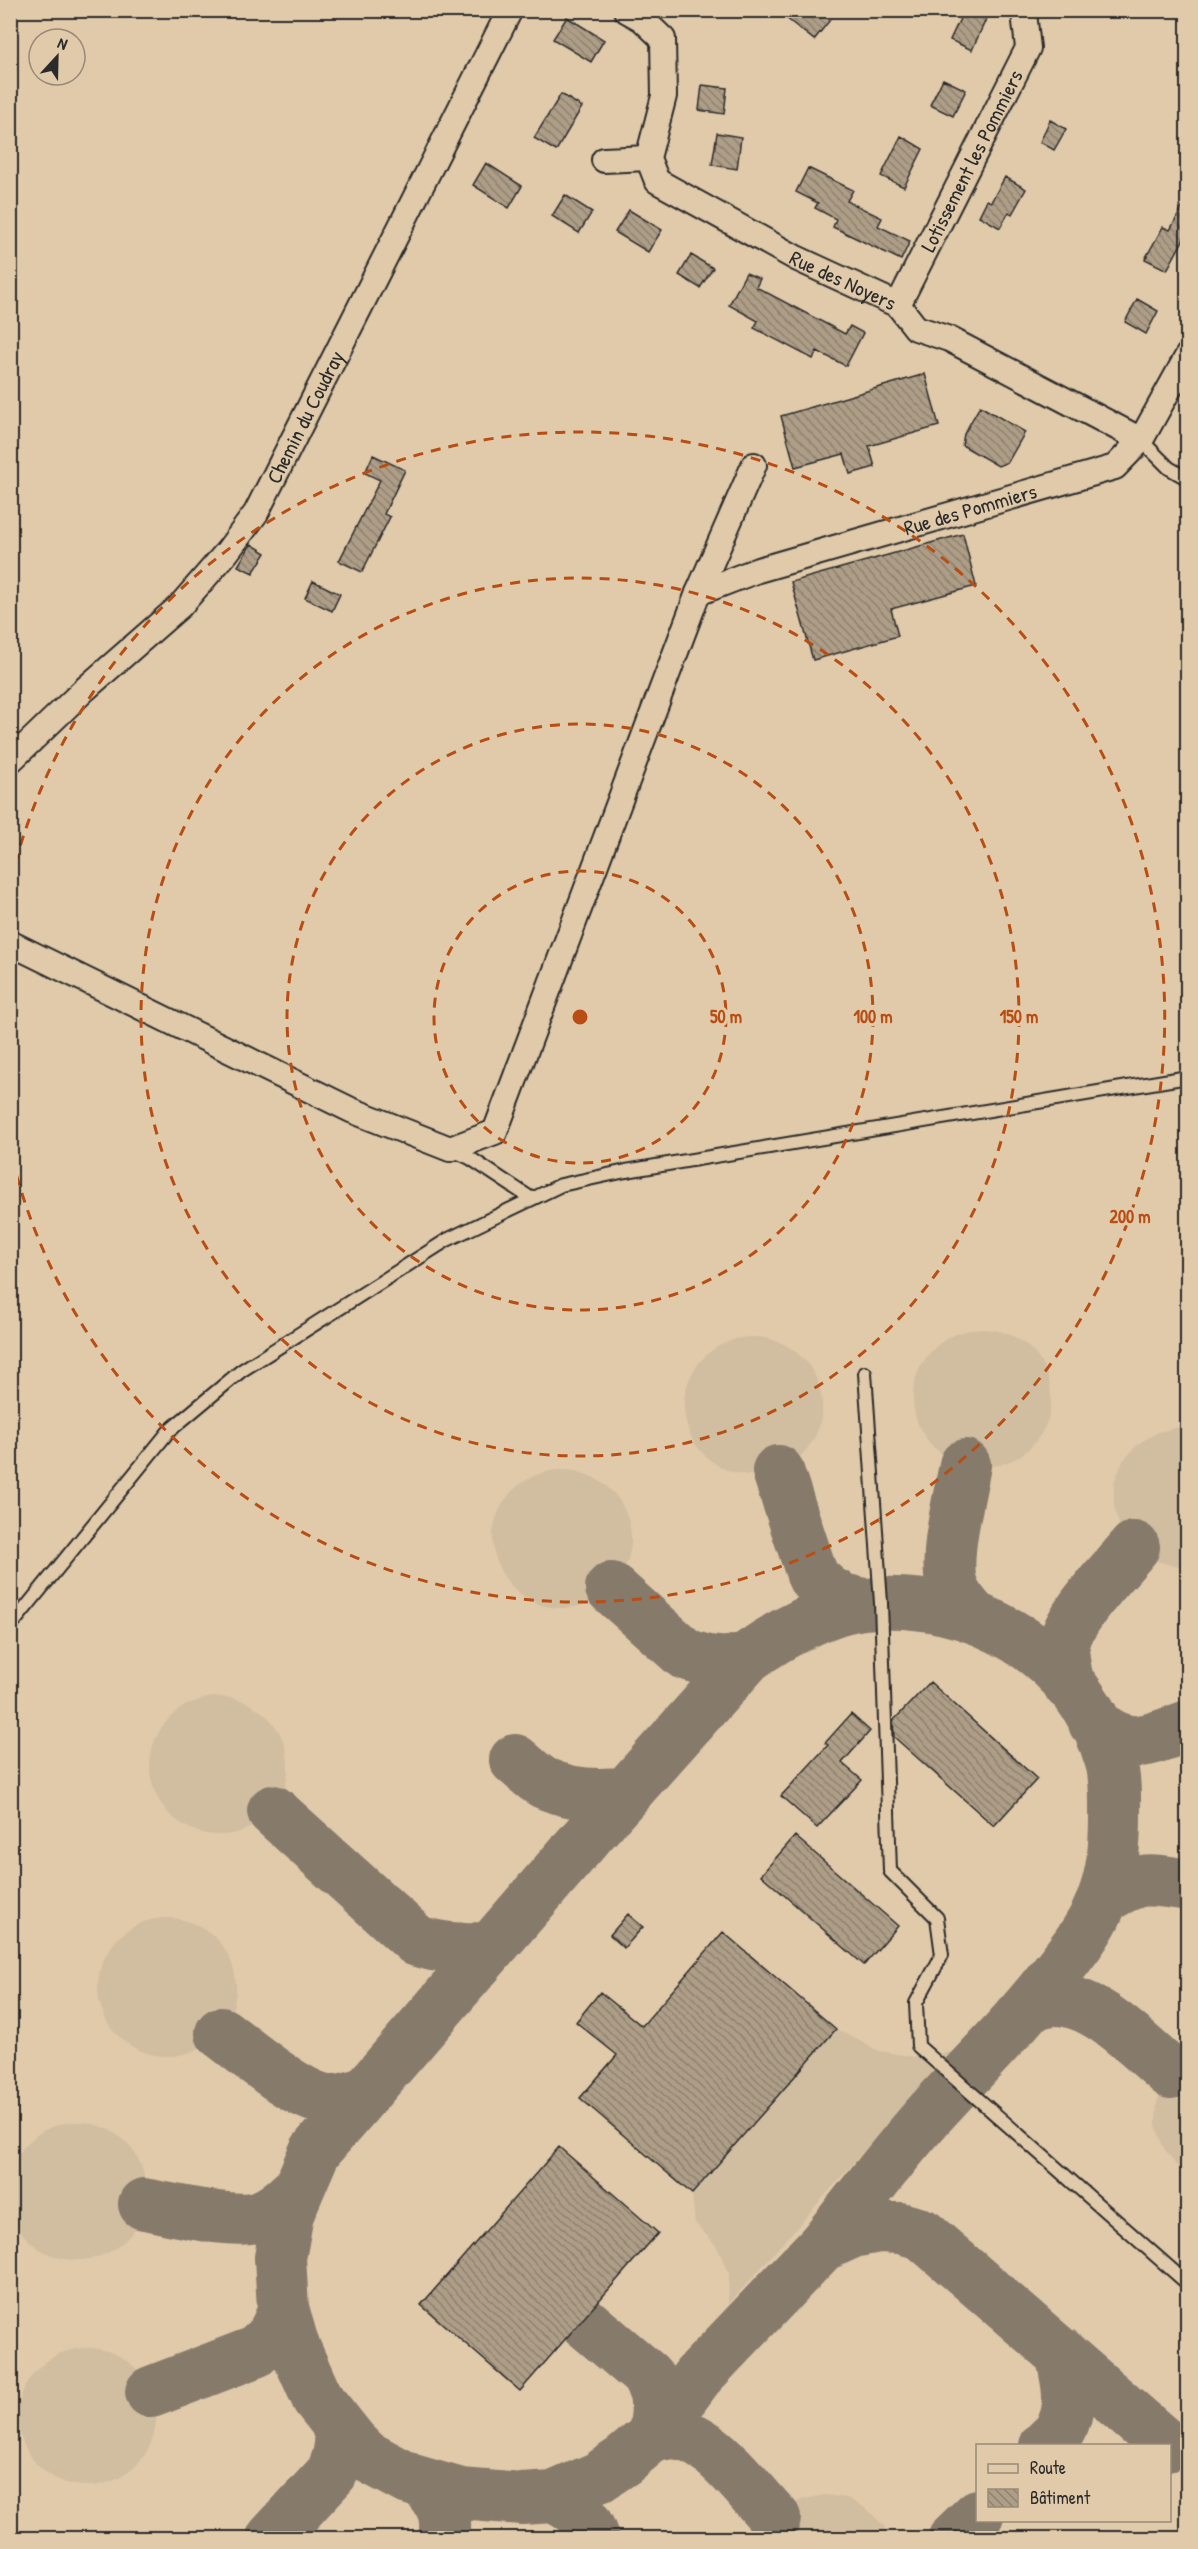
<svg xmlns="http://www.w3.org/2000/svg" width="1198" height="2549" viewBox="0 0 1198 2549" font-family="'Patrick Hand',sans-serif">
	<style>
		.built { fill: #d1bda0 }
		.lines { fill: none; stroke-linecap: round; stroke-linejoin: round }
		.taxiway { stroke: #867a6a; stroke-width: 52 }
		.building { fill: url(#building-back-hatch); stroke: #2b2b2b; stroke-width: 1.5 }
		.service-casing { stroke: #2b2b2b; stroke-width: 16 }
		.minor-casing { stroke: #2b2b2b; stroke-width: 28 }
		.service { stroke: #e0caaa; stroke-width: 12 }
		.minor { stroke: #e0caaa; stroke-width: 24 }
		.ring { fill: none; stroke: #b94e14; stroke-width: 3; stroke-dasharray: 10 8 }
		.labels { text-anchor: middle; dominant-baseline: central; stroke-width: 6; stroke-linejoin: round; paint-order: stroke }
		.street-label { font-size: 21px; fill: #2b2b2b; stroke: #e0caaa }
		.centre { fill: #b94e14; stroke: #e0caaa; stroke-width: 3 }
		.ring-label { font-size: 18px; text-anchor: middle; font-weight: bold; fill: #b94e14; stroke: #e0caaa; stroke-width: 6; stroke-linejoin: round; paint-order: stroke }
	</style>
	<defs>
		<pattern id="building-back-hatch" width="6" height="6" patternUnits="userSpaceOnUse" patternTransform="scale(1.5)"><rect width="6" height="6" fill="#ae9e87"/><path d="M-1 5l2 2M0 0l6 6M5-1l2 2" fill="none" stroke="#8e816f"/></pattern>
	</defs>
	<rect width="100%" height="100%" fill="#e0caaa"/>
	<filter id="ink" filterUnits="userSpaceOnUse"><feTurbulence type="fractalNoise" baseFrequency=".0167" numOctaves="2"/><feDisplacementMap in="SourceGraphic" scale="12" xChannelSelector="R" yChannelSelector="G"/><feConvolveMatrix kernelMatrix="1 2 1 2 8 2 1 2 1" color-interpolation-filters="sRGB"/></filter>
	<g filter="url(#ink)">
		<path class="built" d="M913 1398a69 69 0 1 1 138 0a69 69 0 1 1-138 0Z
			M684 1406a69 69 0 1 1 138 0a69 69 0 1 1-138 0Z
			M 1180,1427 L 1187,1428 L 1188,1566 L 1175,1566 L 1153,1560 L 1134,1547 L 1120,1528 L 1114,1506 L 1114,1483 L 1123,1461 L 1138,1444 L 1158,1432 Z
			M493 1539a69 69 0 1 1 138 0a69 69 0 1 1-138 0Z
			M150 1766a69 69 0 1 1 138 0a69 69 0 1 1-138 0Z
			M98 1987a69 69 0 1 1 138 0a69 69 0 1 1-138 0Z
			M 836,2029 L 879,2051 L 915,2057 L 952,2052 L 728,2305 L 729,2274 L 716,2245 L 695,2223 L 692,2194 Z
			M 1187,2058 L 1187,2173 L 1177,2166 L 1163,2147 L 1156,2125 L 1157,2102 L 1166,2080 L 1180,2063 Z
			M8 2191a69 69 0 1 1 138 0a69 69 0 1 1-138 0Z
			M18 2417a69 69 0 1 1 138 0a69 69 0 1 1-138 0Z
			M 824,2495 L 847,2498 L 867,2509 L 883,2525 L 890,2538 L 762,2538 L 766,2529 L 781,2511 L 801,2500 Z
			M 213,2533 L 236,2536 L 241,2538 L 190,2538 Z"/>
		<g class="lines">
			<path class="taxiway" d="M 965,1465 C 960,1495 943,1557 952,1585 C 956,1598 965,1607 973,1616
				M 778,1471 L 813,1577 L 828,1591 L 843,1599 L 863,1604
				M 611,1588 L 685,1654 L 707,1661 L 728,1663 L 748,1657
				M 1069,1685 C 1066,1671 1062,1658 1064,1644 C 1069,1616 1115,1570 1134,1547
				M 1094,1723 C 1130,1753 1148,1740 1188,1726
				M 515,1760 C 524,1767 534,1778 544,1783 C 571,1795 598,1796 626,1792
				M 273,1811 L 417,1941 C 443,1949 463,1950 491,1947
				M 1103,1899 C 1139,1876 1146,1878 1188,1885
				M 1032,2005 C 1039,2003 1048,2000 1055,2000 C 1098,2000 1140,2048 1171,2073
				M 221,2033 C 247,2052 299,2098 329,2100 C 342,2101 353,2097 365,2092
				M 144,2204 C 173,2209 234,2225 260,2216 C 276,2211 287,2199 298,2189
				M 822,2246 C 857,2203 890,2159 927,2117 C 972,2067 1021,2020 1061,1966 C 1079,1943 1095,1922 1104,1895 C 1113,1870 1115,1845 1115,1818 C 1115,1800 1116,1780 1111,1762 C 1081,1654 973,1593 865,1604 C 829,1607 778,1635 748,1657 L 592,1831 L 315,2151 L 288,2214 L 280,2258 L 283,2308 L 293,2344 L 317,2398 L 352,2442 L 366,2456 L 409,2479 L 461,2494 L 522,2499 L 553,2497 L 599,2477 L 623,2461 L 654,2435 L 698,2376 L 822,2246 L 853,2232 L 879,2227 L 900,2228 L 922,2234 L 1167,2446
				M 582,2320 L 648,2376 L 655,2394 L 657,2411 L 654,2435 C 668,2434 682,2433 695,2440 C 722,2453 754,2496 775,2518
				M 151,2392 L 255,2352 C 271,2339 278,2328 283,2308
				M 1045,2446 C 1050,2440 1058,2435 1061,2428 C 1074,2406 1066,2377 1061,2353
				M 426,2486 C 442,2503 448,2515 444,2538
				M 553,2497 C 574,2506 586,2516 593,2538
				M 272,2538 L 332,2473 L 338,2457 L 341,2439 L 336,2423
				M 954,2538 L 978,2515"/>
		</g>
		<path class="building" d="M 776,10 L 817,10 L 830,20 L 814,40 Z
			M 964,10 L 973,10 L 987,17 L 972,50 L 950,40 Z
			M 567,17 L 604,40 L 591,62 L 553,39 Z
			M 943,79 L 966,90 L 953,116 L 930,105 Z
			M 702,85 L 727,88 L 724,114 L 699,110 Z
			M 561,94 L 582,107 L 556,151 L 534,138 Z
			M 1050,120 L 1066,129 L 1054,150 L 1040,142 Z
			M 717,133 L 741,137 L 737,169 L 712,165 Z
			M 901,136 L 923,149 L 904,187 L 881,176 Z
			M 486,163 L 522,186 L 509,208 L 473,185 Z
			M 808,168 L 853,190 L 847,201 L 882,218 L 878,226 L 910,241 L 901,260 L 833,227 L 836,219 L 815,208 L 818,203 L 796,192 Z
			M 1005,177 L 1026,189 L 1012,214 L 1009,212 L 1000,228 L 979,216 L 987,200 L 991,202 Z
			M 565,195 L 592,212 L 579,233 L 552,216 Z
			M 1188,197 L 1188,231 L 1167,270 L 1145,259 L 1163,227 L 1170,230 Z
			M 629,210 L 662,230 L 648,252 L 615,232 Z
			M 691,255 L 713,268 L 700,288 L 679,275 Z
			M 746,273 L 760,279 L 756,287 L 845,334 L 850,326 L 863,333 L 846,366 L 817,351 L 813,359 L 754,328 L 758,321 L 729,305 Z
			M 1137,299 L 1158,311 L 1146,334 L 1125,322 Z
			M 925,374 L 939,426 L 869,446 L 875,467 L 850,474 L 844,454 L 795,467 L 781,416 Z
			M 980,406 L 1025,432 L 1008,462 L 998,466 L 962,445 L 964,434 Z
			M 373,455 L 405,470 L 384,514 L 390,517 L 362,572 L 339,561 L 380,480 L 365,473 Z
			M 963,534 L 976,586 L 891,609 L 898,636 L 813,660 L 791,582 Z
			M 251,544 L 266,553 L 253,573 L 238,566 Z
			M 313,581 L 340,594 L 332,611 L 305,598 Z
			M 930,1682 L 1037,1779 L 994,1826 L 894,1737 L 893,1721 Z
			M 851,1714 L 870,1731 L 842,1763 L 862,1780 L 817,1828 L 781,1796 L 828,1745 L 825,1743 Z
			M 795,1836 L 898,1926 L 864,1965 L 761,1875 Z
			M 628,1914 L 643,1927 L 624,1948 L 610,1935 Z
			M 723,1932 L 836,2029 L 692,2194 L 580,2098 L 617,2055 L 576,2022 L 600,1992 L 642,2026 Z
			M 559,2147 L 658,2233 L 520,2391 L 421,2305 Z"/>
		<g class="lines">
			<defs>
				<path id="service" d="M 1141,440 L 1169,468 L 1188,479
					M 452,1150 L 470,1158 L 532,1199
					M 865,1373 L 881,1603 L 890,1871 L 937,1918 L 942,1955 L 916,2003 L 918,2046 L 1188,2284
					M 10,1627 L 169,1431 L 241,1371 L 447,1240 L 561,1185 L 626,1171 L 1188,1077"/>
				<g id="minor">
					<path id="s1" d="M 626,10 L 642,19 L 663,39 L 664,96 L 648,158 L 657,181 L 796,258 L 898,305 L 916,328 L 949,339 L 1141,440"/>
					<path d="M 604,160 L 648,158"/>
					<path id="s2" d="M 898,305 L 1028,48 L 1024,13"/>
					<path id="s3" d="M 698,593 L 758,570 L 1115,467 L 1141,440 L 1188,355"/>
					<path id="s4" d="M 10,761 L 84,690 L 180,606 L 227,552 L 256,513 L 510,10"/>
					<path d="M 10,943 L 351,1110 L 450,1149 L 495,1132 L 698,593 L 754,465"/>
				</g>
			</defs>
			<use href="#service" class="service-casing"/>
			<use href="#minor" class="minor-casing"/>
			<use href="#service" class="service"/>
			<use href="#minor" class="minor"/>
		</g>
	</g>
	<g class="ring">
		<circle cx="580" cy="1017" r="146"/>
		<circle cx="580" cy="1017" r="293"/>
		<circle cx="580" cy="1017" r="439"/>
		<path d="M11 880A585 585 0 1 1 11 1154"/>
	</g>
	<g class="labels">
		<g class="street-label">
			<text stroke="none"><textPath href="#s2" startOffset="162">Lotissement les Pommiers</textPath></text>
			<text stroke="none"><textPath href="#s1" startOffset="404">Rue des Noyers</textPath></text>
			<text stroke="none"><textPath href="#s4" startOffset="458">Chemin du Coudray</textPath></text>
			<text stroke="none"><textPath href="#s3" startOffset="285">Rue des Pommiers</textPath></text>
		</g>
	</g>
	<circle cx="580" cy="1017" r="9" class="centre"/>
	<g class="ring-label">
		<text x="726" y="1023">50 m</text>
		<text x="873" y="1023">100 m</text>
		<text x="1019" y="1023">150 m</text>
		<text x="1130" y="1223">200 m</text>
	</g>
	<rect width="1198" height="2549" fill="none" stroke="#e0caaa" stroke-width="36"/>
	<rect x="18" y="18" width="1162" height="2513" fill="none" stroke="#2b2b2b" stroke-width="2" filter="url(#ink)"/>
	<rect x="976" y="2444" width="195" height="78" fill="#e0caaa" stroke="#988a77" stroke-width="1.5"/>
	<rect x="988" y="2464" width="30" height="9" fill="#e0caaa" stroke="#988a77" stroke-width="1.5"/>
	<text x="1030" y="2474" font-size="18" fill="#2b2b2b">Route</text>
	<rect x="988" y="2489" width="30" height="18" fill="url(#building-back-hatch)" stroke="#988a77" stroke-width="1.5"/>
	<text x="1030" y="2504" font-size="18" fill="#2b2b2b">Bâtiment</text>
	<g transform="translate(57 57) rotate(22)"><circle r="28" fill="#e0caaa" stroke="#988a77" stroke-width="1.5"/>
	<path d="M0-4.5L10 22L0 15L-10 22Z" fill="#2b2b2b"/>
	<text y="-9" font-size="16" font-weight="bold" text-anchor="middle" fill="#2b2b2b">N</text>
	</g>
</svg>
